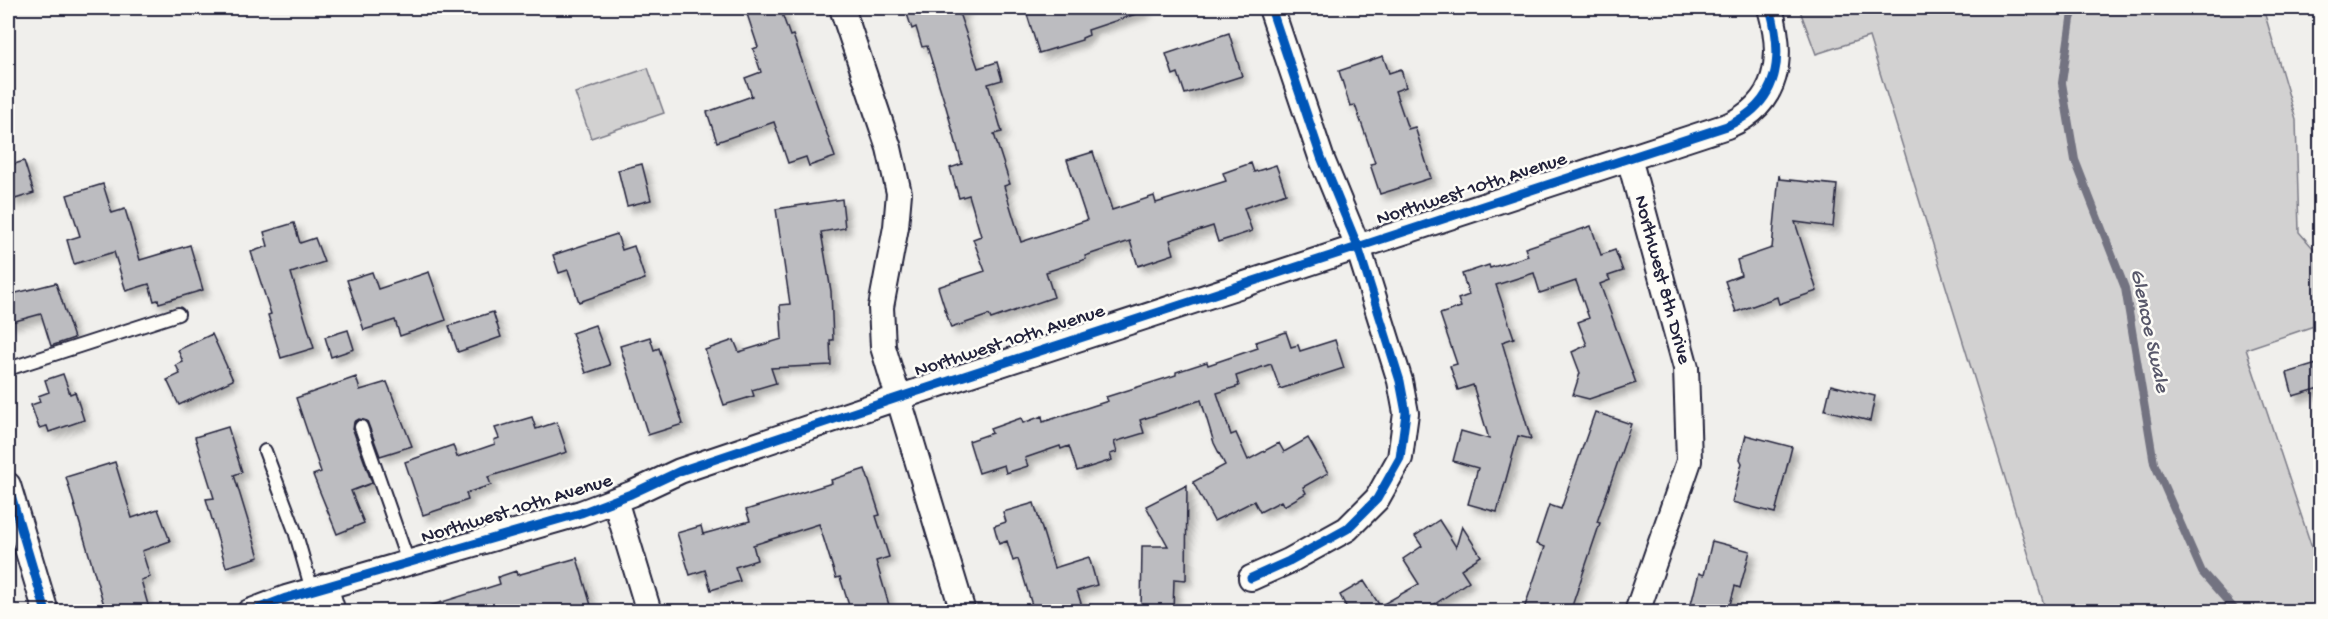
<svg xmlns="http://www.w3.org/2000/svg" width="2328" height="619" viewBox="0 0 2328 619" font-family="'Gochi Hand',sans-serif">
	<style>
		.green { fill: #d2d1d1; stroke: #7a7a86; stroke-width: 1.5 }
		.lines { fill: none; stroke-linecap: round; stroke-linejoin: round }
		.stream { stroke: #737381; stroke-width: 8 }
		.building { fill: #bcbcc0; stroke: #22223b; stroke-width: 1.5; filter: url(#shadow) }
		.service-casing { stroke: #22223b; stroke-width: 16 }
		.minor-casing { stroke: #22223b; stroke-width: 28 }
		.service { stroke: #fdfcf7; stroke-width: 12 }
		.minor { stroke: #fdfcf7; stroke-width: 24 }
		.cycleway-casing { stroke: #fdfcf7; stroke-width: 13 }
		.cycleway { stroke: #0057b8; stroke-width: 9 }
		.labels { text-anchor: middle; dominant-baseline: central; stroke-width: 5; stroke-linejoin: round; paint-order: stroke }
		.street-label { font-size: 20px; fill: #22223b; stroke: #fdfcf7 }
		.water-label { font-size: 21px; font-style: italic; fill: #58586a; stroke: #fdfcf7 }
	</style>
	<defs>
		<filter id="shadow"><feDropShadow dx="5.5" dy="5.5" stdDeviation="3" flood-color="#0004"/></filter>
	</defs>
	<rect width="100%" height="100%" fill="#f0efec"/>
	<filter id="ink" filterUnits="userSpaceOnUse"><feTurbulence type="fractalNoise" baseFrequency=".0167" numOctaves="2"/><feDisplacementMap in="SourceGraphic" scale="12" xChannelSelector="R" yChannelSelector="G"/><feConvolveMatrix kernelMatrix="1 2 1 2 8 2 1 2 1" color-interpolation-filters="sRGB"/></filter>
	<g filter="url(#ink)">
		<path class="green" d="M 1799,8 L 2263,8 L 2296,120 L 2299,232 L 2320,256 L 2320,324 L 2246,349 L 2320,572 L 2320,611 L 2046,611 L 1869,37 L 1816,54 Z
			M 648,68 L 664,113 L 591,138 L 575,93 Z"/>
		<g class="lines">
			<path class="stream" d="M 2075,8 L 2071,19 L 2062,83 L 2075,160 L 2125,288 L 2154,463 L 2202,572 L 2237,612"/>
		</g>
		<path class="building" d="M 745,8 L 780,8 L 790,36 L 793,35 L 835,157 L 809,166 L 806,157 L 788,163 L 774,122 L 717,142 L 707,112 L 752,96 L 745,78 L 761,72 L 753,49 L 758,47 Z
			M 905,8 L 964,8 L 964,11 L 959,13 L 978,68 L 997,62 L 1002,80 L 988,84 L 1002,132 L 994,134 L 1010,184 L 1004,186 L 1021,242 L 1087,220 L 1067,160 L 1093,152 L 1112,210 L 1154,196 L 1156,203 L 1226,181 L 1223,173 L 1251,163 L 1254,172 L 1276,165 L 1286,193 L 1244,208 L 1252,231 L 1218,242 L 1213,226 L 1170,240 L 1174,254 L 1138,266 L 1130,241 L 1085,256 L 1086,259 L 1046,272 L 1054,297 L 991,319 L 989,315 L 951,328 L 938,287 L 985,271 L 973,239 L 981,236 L 969,195 L 959,198 L 950,168 L 962,164 L 946,107 L 927,46 L 922,47 L 916,27 L 912,29 Z
			M 1025,8 L 1145,8 L 1145,11 L 1088,30 L 1089,35 L 1082,38 L 1082,40 L 1039,53 Z
			M 1229,33 L 1242,76 L 1185,94 L 1178,73 L 1173,75 L 1166,54 Z
			M 1383,56 L 1389,73 L 1401,69 L 1406,87 L 1395,91 L 1408,129 L 1415,127 L 1431,178 L 1380,194 L 1370,164 L 1375,163 L 1368,142 L 1355,105 L 1350,106 L 1339,71 Z
			M 24,161 L 34,193 L 12,200 L 8,187 L 8,166 Z
			M 642,164 L 651,200 L 627,206 L 618,170 Z
			M 1779,175 L 1780,179 L 1837,185 L 1833,227 L 1795,222 L 1817,291 L 1779,304 L 1777,297 L 1736,312 L 1725,281 L 1741,275 L 1737,260 L 1772,248 Z
			M 103,184 L 112,213 L 125,209 L 140,260 L 190,245 L 203,290 L 159,303 L 158,300 L 154,301 L 149,284 L 126,291 L 114,252 L 74,264 L 67,240 L 80,236 L 67,195 Z
			M 842,199 L 845,228 L 821,232 L 831,291 L 833,340 L 830,340 L 831,365 L 771,368 L 776,383 L 752,390 L 754,396 L 724,405 L 705,350 L 734,340 L 739,352 L 782,339 L 780,305 L 790,304 L 776,209 Z
			M 294,223 L 300,243 L 315,238 L 324,262 L 291,273 L 314,348 L 281,358 L 268,315 L 271,314 L 251,252 L 268,246 L 264,232 Z
			M 1591,226 L 1601,255 L 1615,250 L 1623,271 L 1608,276 L 1610,280 L 1600,284 L 1636,383 L 1589,399 L 1573,395 L 1580,373 L 1572,352 L 1587,345 L 1578,322 L 1589,318 L 1576,281 L 1540,293 L 1534,273 L 1496,285 L 1514,338 L 1502,342 L 1531,439 L 1518,436 L 1497,512 L 1468,504 L 1478,468 L 1453,461 L 1461,431 L 1489,439 L 1473,385 L 1458,390 L 1450,366 L 1457,364 L 1440,314 L 1461,307 L 1458,299 L 1469,295 L 1462,274 L 1489,265 L 1490,268 L 1528,256 L 1525,248 Z
			M 617,234 L 622,250 L 634,246 L 645,279 L 579,302 L 568,270 L 559,273 L 553,255 Z
			M 372,272 L 378,289 L 429,272 L 446,320 L 400,336 L 395,320 L 364,330 L 347,280 Z
			M 56,283 L 74,338 L 51,346 L 41,314 L 8,323 L 8,295 Z
			M 493,312 L 501,337 L 458,352 L 449,326 Z
			M 595,325 L 610,365 L 586,373 L 572,333 Z
			M 348,330 L 354,349 L 331,357 L 325,337 Z
			M 1286,332 L 1291,347 L 1298,345 L 1300,351 L 1335,340 L 1344,368 L 1280,389 L 1271,364 L 1236,376 L 1239,386 L 1217,393 L 1231,435 L 1236,433 L 1248,460 L 1279,443 L 1284,452 L 1308,438 L 1328,473 L 1303,487 L 1306,493 L 1284,506 L 1281,501 L 1260,512 L 1254,501 L 1214,521 L 1193,482 L 1225,465 L 1214,443 L 1201,400 L 1140,420 L 1144,433 L 1114,442 L 1117,452 L 1110,454 L 1112,460 L 1077,471 L 1069,446 L 1061,449 L 1060,446 L 1025,458 L 1028,466 L 1006,473 L 1004,465 L 979,473 L 969,441 L 992,433 L 990,429 L 1021,418 L 1023,423 L 1042,416 L 1043,422 L 1108,401 L 1106,397 L 1176,375 L 1176,372 L 1207,362 L 1208,365 L 1258,348 L 1256,342 Z
			M 212,334 L 233,380 L 179,405 L 167,380 L 180,374 L 176,365 L 183,362 L 178,350 Z
			M 650,337 L 654,350 L 659,348 L 683,424 L 648,435 L 620,346 Z
			M 2320,363 L 2320,388 L 2293,396 L 2287,373 Z
			M 63,374 L 70,394 L 75,392 L 84,420 L 49,432 L 47,426 L 39,428 L 31,405 L 40,402 L 38,396 L 49,392 L 45,380 Z
			M 356,377 L 360,390 L 387,382 L 412,446 L 380,456 L 367,421 L 359,419 L 354,422 L 353,430 L 372,483 L 351,491 L 364,523 L 337,534 L 313,475 L 321,472 L 296,398 Z
			M 1831,385 L 1875,396 L 1870,421 L 1825,410 Z
			M 1595,412 L 1631,424 L 1597,522 L 1600,523 L 1570,612 L 1523,612 L 1545,547 L 1536,544 L 1549,505 L 1561,509 Z
			M 532,417 L 536,429 L 557,422 L 567,452 L 488,477 L 491,485 L 466,493 L 468,500 L 423,515 L 405,462 L 453,445 L 457,457 L 495,444 L 494,440 L 499,438 L 495,428 Z
			M 228,427 L 242,472 L 234,475 L 259,557 L 226,567 L 206,499 L 214,498 L 195,437 Z
			M 1746,435 L 1792,447 L 1775,513 L 1732,502 L 1742,463 L 1740,459 Z
			M 115,462 L 132,518 L 158,509 L 170,541 L 142,551 L 150,577 L 141,580 L 150,612 L 106,612 L 66,477 Z
			M 865,469 L 880,515 L 876,516 L 889,557 L 876,561 L 891,612 L 851,612 L 840,577 L 836,578 L 819,524 L 753,545 L 757,560 L 735,567 L 740,581 L 711,590 L 705,570 L 690,575 L 677,533 L 701,526 L 703,534 L 750,521 L 746,510 L 832,483 L 831,480 Z
			M 1187,485 L 1186,580 L 1174,579 L 1173,612 L 1141,612 L 1142,546 L 1168,546 L 1146,506 Z
			M 1034,503 L 1054,568 L 1089,557 L 1097,585 L 1077,591 L 1084,612 L 1034,612 L 1018,559 L 1013,561 L 1007,541 L 999,544 L 994,526 L 1006,522 L 1003,512 Z
			M 1439,520 L 1456,547 L 1462,526 L 1481,556 L 1461,569 L 1469,581 L 1423,612 L 1349,612 L 1340,595 L 1364,581 L 1380,606 L 1419,584 L 1403,559 L 1422,546 L 1415,536 Z
			M 1712,541 L 1750,551 L 1740,588 L 1735,586 L 1728,612 L 1689,612 L 1699,573 L 1704,575 Z
			M 577,558 L 593,612 L 426,612 L 426,607 L 500,584 L 498,577 L 516,571 L 517,575 Z"/>
		<g class="lines">
			<defs>
				<path id="service" d="M 8,369 L 178,314
					M 361,427 L 408,562
					M 265,451 L 295,531 L 312,590"/>
				<path id="minor" d="M 842,8 L 889,148 L 899,193 L 896,227 L 881,307 L 883,347 L 963,612
					M 1629,158 L 1686,368 L 1689,461 L 1637,612
					M 8,485 L 46,612
					M 615,500 L 649,612
					M 1251,578 L 1289,561 L 1347,529 L 1377,499 L 1400,458 L 1406,413 L 1400,381 L 1358,247 L 1321,157 L 1271,8
					M 325,586 L 333,612
					M 249,612 L 286,598 L 581,513 L 631,494 L 680,471 L 897,398 L 1727,126 C 1780,103 1784,57 1770,8"/>
			</defs>
			<use href="#service" class="service-casing"/>
			<use href="#minor" class="minor-casing"/>
			<use href="#service" class="service"/>
			<use href="#minor" class="minor"/>
			<defs>
				<path id="cycleway" d="M 8,485 L 46,612
					M 1251,578 L 1289,561 L 1347,529 L 1377,499 L 1400,458 L 1406,413 L 1400,381 L 1358,247 L 1321,157 L 1271,8
					M 249,612 L 286,598 L 581,513 L 631,494 L 680,471 L 897,398 L 1727,126 C 1780,103 1784,57 1770,8"/>
			</defs>
			<use href="#cycleway" class="cycleway-casing"/>
			<use href="#cycleway" class="cycleway"/>
		</g>
	</g>
	<g class="labels">
		<g class="street-label">
			<text transform="translate(1472 190) rotate(-18)">Northwest 10th Avenue</text>
			<text transform="translate(1661 280) rotate(75)">Northwest 8th Drive</text>
			<text transform="translate(1010 342) rotate(-18)">Northwest 10th Avenue</text>
			<text transform="translate(517 510) rotate(-17)">Northwest 10th Avenue</text>
		</g>
		<g class="water-label">
			<text transform="translate(2148 331) rotate(78)">Glencoe Swale</text>
		</g>
	</g>
	<rect width="2328" height="619" fill="none" stroke="#fdfcf7" stroke-width="30"/>
	<rect x="15" y="15" width="2298" height="589" fill="none" stroke="#22223b" stroke-width="2" filter="url(#ink)"/>
</svg>
